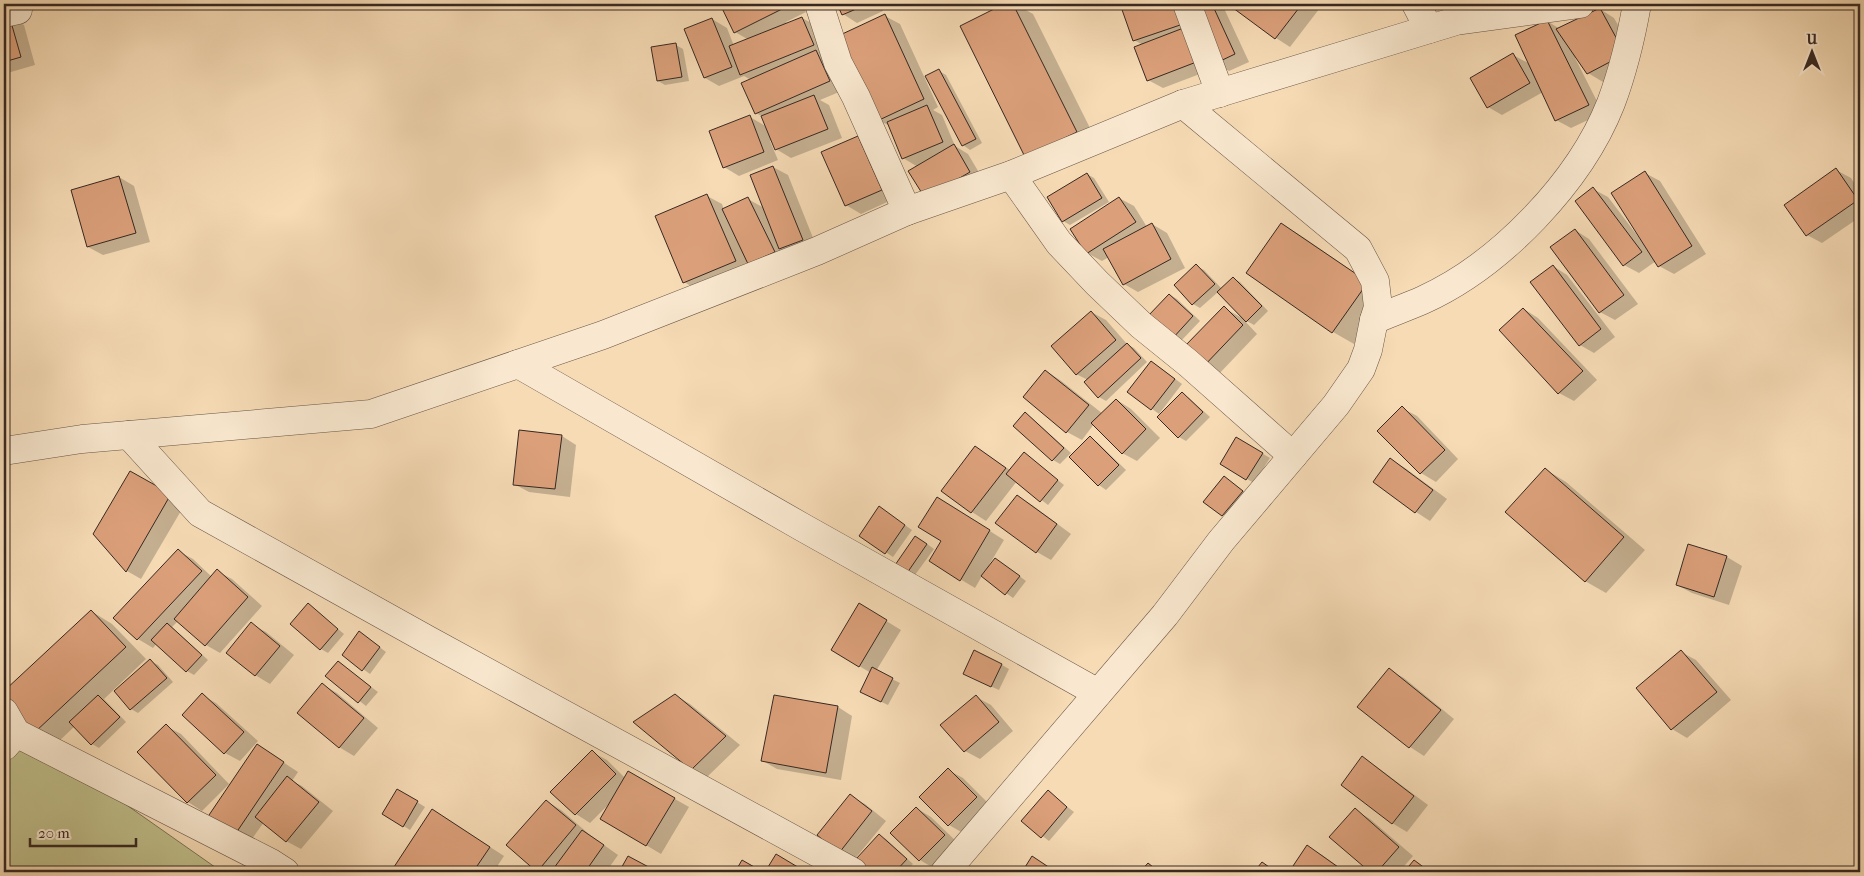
<svg xmlns="http://www.w3.org/2000/svg" width="1864" height="876" font-family="'IM FELL French Canon',serif">
  <rect width="100%" height="100%" fill="#f6dbb5"/>
  <filter id="stains"><feTurbulence type="fractalNoise" baseFrequency=".004" numOctaves="4"/><feColorMatrix values="0 0 0 0 .2 0 0 0 0 .09 0 0 0 0 .02 0 0 0 .5 -.17"/></filter>
  <radialGradient id="worn" r=".72"><stop offset=".6" stop-color="#630" stop-opacity="0"/><stop offset="1" stop-color="#630" stop-opacity=".3"/></radialGradient>
  <polygon fill="#c0bf8b" stroke="#7c7456" points="24,733 222,872 4,872 4,761"/>
  <g fill="#0003">
    <polygon points="4,4 16,20 24,25 35,65 4,74"/>
    <polygon points="721,4 802,4 806,12 786,22 787,24 802,18 817,26 844,90 820,100 829,105 842,138 791,158 776,149 772,140 770,141 778,160 739,176 724,167 750,117 767,127 763,117 756,113 751,80 744,76 719,86 705,78 712,19 727,28 734,46 749,40 735,32"/>
    <polygon points="838,4 880,4 883,11 857,23 843,14"/>
    <polygon points="1007,4 1015,4 1033,14 1098,144 1047,169 961,26"/>
    <polygon points="1121,4 1222,4 1249,62 1229,71 1215,63 1213,69 1163,88 1148,80 1143,45 1134,40"/>
    <polygon points="1231,4 1323,4 1290,47 1276,38"/>
    <polygon points="1600,9 1614,18 1639,62 1603,82 1588,73 1577,57 1575,58 1603,113 1571,128 1556,120 1543,92 1502,115 1488,107 1513,55 1530,64 1547,21 1560,29"/>
    <polygon points="885,16 900,24 938,107 933,110 942,115 955,146 968,154 984,181 940,206 918,167 903,158 890,126 878,120"/>
    <polygon points="676,45 683,49 689,81 665,85 658,81"/>
    <polygon points="939,71 946,75 982,143 970,150 963,145"/>
    <polygon points="858,137 873,146 896,198 861,214 846,205"/>
    <polygon points="773,167 788,175 817,248 764,272 746,262 750,269 699,291 684,282 707,196 722,204 724,210 748,199 764,208"/>
    <polygon points="1836,170 1851,178 1860,192 1860,217 1822,243 1807,235"/>
    <polygon points="1645,173 1660,181 1706,254 1674,274 1659,266 1656,261 1639,273 1624,265 1593,189 1608,197 1640,239 1641,238"/>
    <polygon points="1087,174 1094,178 1109,202 1070,225 1063,221"/>
    <polygon points="119,177 134,186 150,242 103,255 88,247"/>
    <polygon points="1119,198 1134,206 1147,227 1152,224 1167,233 1185,268 1138,292 1124,284 1109,257 1102,261 1087,253"/>
    <polygon points="1282,224 1303,237 1388,296 1354,344 1333,332"/>
    <polygon points="1575,230 1589,239 1638,304 1615,320 1600,312"/>
    <polygon points="1196,266 1204,270 1222,289 1233,278 1240,282 1268,311 1254,325 1243,319 1257,334 1217,376 1202,367 1224,308 1244,319 1218,292 1200,308 1193,304 1175,285"/>
    <polygon points="1553,266 1567,275 1615,337 1594,353 1580,345"/>
    <polygon points="1170,295 1177,299 1200,321 1180,342 1173,338"/>
    <polygon points="1524,309 1538,318 1597,380 1574,401 1559,393"/>
    <polygon points="1091,312 1106,320 1127,344 1134,348 1147,362 1106,401 1099,397 1088,380 1076,374"/>
    <polygon points="1152,362 1182,384 1159,414 1129,392"/>
    <polygon points="1046,371 1060,380 1103,414 1117,400 1131,409 1160,438 1137,461 1122,453 1094,424 1082,440 1067,432"/>
    <polygon points="1182,394 1189,398 1210,417 1186,441 1179,437"/>
    <polygon points="1402,408 1417,416 1458,459 1436,482 1421,473 1379,431"/>
    <polygon points="1025,414 1032,418 1071,453 1060,464 1053,460 1014,426"/>
    <polygon points="562,436 576,445 570,497 529,492 514,484"/>
    <polygon points="1090,438 1097,442 1126,470 1106,490 1099,485 1071,457"/>
    <polygon points="1236,438 1270,458 1254,483 1221,464"/>
    <polygon points="975,447 1010,470 1025,454 1064,485 1048,505 1017,481 986,521 972,512 943,490"/>
    <polygon points="1391,460 1405,468 1447,499 1430,521 1416,512 1375,482"/>
    <polygon points="1545,469 1566,482 1645,550 1606,593 1585,581"/>
    <polygon points="130,472 185,504 141,579 127,571"/>
    <polygon points="1225,478 1249,495 1230,519 1223,515"/>
    <polygon points="1017,496 1032,505 1071,534 1051,560 1037,552"/>
    <polygon points="952,507 1004,540 989,565 1002,563 1026,581 1013,598 982,576 975,588 960,579 943,541"/>
    <polygon points="886,512 912,530 893,557 860,535"/>
    <polygon points="923,541 934,549 912,579 905,575"/>
    <polygon points="1689,545 1727,557 1742,566 1729,605 1692,593 1677,585"/>
    <polygon points="178,551 193,559 212,577 217,571 232,579 262,606 220,653 206,645 178,621 172,627 208,660 194,675 187,671 157,643 153,648 138,639 115,618"/>
    <polygon points="309,605 344,634 328,653 321,649"/>
    <polygon points="860,605 901,630 876,671 900,683 888,705 869,696 871,673 832,650"/>
    <polygon points="91,611 112,624 146,659 104,699 126,722 99,748 92,744 75,726 57,743 36,731 4,697 4,693"/>
    <polygon points="251,624 266,632 294,655 270,684 255,675"/>
    <polygon points="366,637 386,652 370,674 343,655"/>
    <polygon points="1681,652 1696,660 1731,700 1687,738 1672,729 1638,688"/>
    <polygon points="150,661 158,665 173,682 138,713 131,709"/>
    <polygon points="338,662 378,692 366,706 327,676"/>
    <polygon points="1002,665 1009,669 999,690 972,678"/>
    <polygon points="1389,670 1404,678 1454,719 1424,756 1410,747 1359,707"/>
    <polygon points="323,685 337,693 378,728 354,756 339,747"/>
    <polygon points="202,695 216,703 258,741 240,761 225,753"/>
    <polygon points="675,695 690,704 740,745 706,778 691,769"/>
    <polygon points="775,696 838,707 852,716 841,780 777,769 763,761"/>
    <polygon points="976,697 991,705 1013,731 980,759 965,751"/>
    <polygon points="166,726 181,734 229,784 202,811 188,802"/>
    <polygon points="257,745 298,772 292,781 302,786 333,811 301,849 286,841 264,822 249,843 235,835"/>
    <polygon points="592,752 607,760 625,778 629,773 689,807 661,854 602,819 609,804 590,823 576,814"/>
    <polygon points="1363,758 1377,767 1428,805 1407,832 1392,823"/>
    <polygon points="948,770 963,778 991,806 963,833 949,825"/>
    <polygon points="398,790 425,807 410,830 383,813"/>
    <polygon points="1048,792 1074,812 1049,841 1023,821"/>
    <polygon points="850,796 865,804 886,821 854,860 840,852"/>
    <polygon points="546,801 561,810 590,835 618,855 606,872 540,872 538,871"/>
    <polygon points="916,808 931,817 959,844 935,869 920,860 891,833"/>
    <polygon points="1355,810 1370,819 1413,856 1399,872 1372,872 1331,837"/>
    <polygon points="447,819 504,856 496,868 504,872 398,872 393,870"/>
    <polygon points="879,835 886,839 913,864 905,872 873,872 858,859"/>
    <polygon points="1307,847 1322,855 1346,872 1291,872 1290,871"/>
    <polygon points="743,862 762,872 737,872"/>
    <polygon points="1149,864 1162,872 1142,872"/>
  </g>
  <g fill="#dba07a" stroke="#372822">
    <polygon points="720,4 792,4 734,33"/>
    <polygon points="837,4 868,4 842,15"/>
    <polygon points="1004,4 1013,4 1077,132 1025,157 960,26"/>
    <polygon points="1120,4 1182,4 1189,22 1133,41"/>
    <polygon points="1190,4 1212,4 1235,54 1214,64"/>
    <polygon points="1230,4 1302,4 1275,39 1229,5"/>
    <polygon points="1600,8 1625,54 1587,74 1556,29"/>
    <polygon points="885,14 924,99 877,121 838,36"/>
    <polygon points="9,15 21,57 4,62 4,16"/>
    <polygon points="802,17 814,45 740,75 729,46"/>
    <polygon points="712,18 732,67 704,78 684,29"/>
    <polygon points="1547,20 1589,105 1555,121 1515,35"/>
    <polygon points="1186,27 1199,61 1147,81 1134,47"/>
    <polygon points="676,43 682,77 657,81 651,47"/>
    <polygon points="816,50 830,81 755,114 741,83"/>
    <polygon points="1513,53 1530,83 1487,108 1470,78"/>
    <polygon points="939,69 976,139 962,146 925,76"/>
    <polygon points="814,95 828,129 775,150 761,116"/>
    <polygon points="927,105 943,142 902,159 887,122"/>
    <polygon points="750,115 764,152 723,168 709,131"/>
    <polygon points="858,136 882,190 845,206 821,152"/>
    <polygon points="954,144 970,172 925,198 908,171"/>
    <polygon points="773,166 803,240 779,249 750,175"/>
    <polygon points="1836,168 1858,200 1806,236 1784,205"/>
    <polygon points="1645,171 1692,246 1658,267 1611,193"/>
    <polygon points="1087,173 1102,198 1062,222 1047,197"/>
    <polygon points="119,176 136,233 87,247 71,190"/>
    <polygon points="1593,187 1642,252 1623,266 1575,201"/>
    <polygon points="707,194 736,261 683,283 655,216"/>
    <polygon points="748,197 775,252 748,264 722,209"/>
    <polygon points="1119,197 1136,222 1086,254 1070,229"/>
    <polygon points="1152,223 1171,259 1123,285 1103,249"/>
    <polygon points="1281,223 1368,282 1332,333 1246,273"/>
    <polygon points="1575,229 1624,295 1599,313 1550,247"/>
    <polygon points="1196,264 1215,284 1192,305 1174,285"/>
    <polygon points="1553,265 1601,329 1579,346 1530,282"/>
    <polygon points="1233,277 1262,306 1246,322 1217,292"/>
    <polygon points="1169,294 1193,316 1172,339 1148,316"/>
    <polygon points="1224,306 1243,325 1202,368 1182,349"/>
    <polygon points="1523,308 1583,371 1558,394 1499,330"/>
    <polygon points="1091,311 1116,340 1076,375 1051,346"/>
    <polygon points="1127,343 1141,358 1098,398 1084,382"/>
    <polygon points="1151,361 1175,379 1151,410 1127,392"/>
    <polygon points="1045,370 1089,405 1066,433 1023,397"/>
    <polygon points="1182,392 1203,412 1178,438 1157,417"/>
    <polygon points="1116,399 1146,429 1122,454 1091,423"/>
    <polygon points="1402,406 1445,450 1420,474 1377,431"/>
    <polygon points="1025,412 1064,448 1052,461 1013,426"/>
    <polygon points="519,430 562,435 555,489 513,485"/>
    <polygon points="1090,436 1119,465 1098,486 1069,457"/>
    <polygon points="1236,437 1263,453 1246,480 1220,464"/>
    <polygon points="975,446 1006,468 971,513 941,491"/>
    <polygon points="1024,452 1058,480 1040,502 1006,474"/>
    <polygon points="1390,458 1433,490 1415,513 1373,482"/>
    <polygon points="1545,468 1624,537 1585,582 1505,512"/>
    <polygon points="130,471 171,494 126,572 93,534"/>
    <polygon points="1224,476 1243,491 1222,516 1203,502"/>
    <polygon points="1017,495 1057,524 1036,553 995,523"/>
    <polygon points="937,497 990,530 960,581 929,561 941,541 918,527"/>
    <polygon points="879,506 905,525 885,554 859,536"/>
    <polygon points="915,536 927,544 905,576 893,568"/>
    <polygon points="1688,544 1727,556 1714,597 1676,585"/>
    <polygon points="178,549 202,571 137,640 113,618"/>
    <polygon points="995,558 1020,576 1005,595 981,576"/>
    <polygon points="217,569 248,597 205,646 174,619"/>
    <polygon points="308,603 338,629 320,650 290,624"/>
    <polygon points="859,603 887,620 859,667 831,650"/>
    <polygon points="91,610 126,647 35,732 4,699 4,691"/>
    <polygon points="251,622 280,646 255,676 226,653"/>
    <polygon points="167,623 202,655 186,672 151,640"/>
    <polygon points="359,631 380,647 362,671 342,655"/>
    <polygon points="974,650 1002,664 991,687 963,674"/>
    <polygon points="1681,650 1717,692 1671,730 1636,688"/>
    <polygon points="150,659 167,678 130,710 114,691"/>
    <polygon points="338,661 371,687 358,703 325,676"/>
    <polygon points="872,667 893,678 881,702 860,692"/>
    <polygon points="1389,668 1441,710 1409,748 1357,707"/>
    <polygon points="322,683 364,718 339,748 297,713"/>
    <polygon points="202,693 244,732 224,754 182,715"/>
    <polygon points="675,694 726,736 691,770 633,722"/>
    <polygon points="98,695 120,717 91,745 69,722"/>
    <polygon points="774,695 838,706 826,773 761,761"/>
    <polygon points="976,695 999,722 964,752 940,725"/>
    <polygon points="166,724 216,775 187,803 137,752"/>
    <polygon points="257,744 284,762 234,836 207,818"/>
    <polygon points="592,750 616,774 575,815 550,792"/>
    <polygon points="1362,756 1414,796 1392,824 1341,785"/>
    <polygon points="948,768 977,797 948,826 919,797"/>
    <polygon points="628,771 675,798 646,846 600,819"/>
    <polygon points="287,776 319,802 286,842 255,817"/>
    <polygon points="397,789 418,801 403,827 382,814"/>
    <polygon points="1048,790 1067,807 1041,838 1021,821"/>
    <polygon points="850,794 872,811 839,853 817,835"/>
    <polygon points="546,800 576,825 537,872 506,845"/>
    <polygon points="916,807 945,835 919,861 890,833"/>
    <polygon points="1355,808 1399,847 1377,872 1370,872 1329,837"/>
    <polygon points="432,809 490,847 473,872 395,872 392,870"/>
    <polygon points="582,830 604,845 585,872 551,872"/>
    <polygon points="879,834 907,859 895,872 871,872 856,859"/>
    <polygon points="1307,845 1345,872 1289,872"/>
    <polygon points="776,854 806,872 765,872"/>
    <polygon points="628,856 658,872 619,872"/>
    <polygon points="1032,856 1056,872 1022,872"/>
    <polygon points="742,860 756,868 753,872 735,872"/>
    <polygon points="1414,860 1430,872 1404,872"/>
    <polygon points="1262,862 1276,872 1254,872"/>
    <polygon points="1148,863 1159,872 1140,872"/>
    <polygon points="497,866 507,872 493,872"/>
  </g>
  <g fill="none" stroke-linecap="round" stroke-linejoin="round">
    <g stroke="#675547" stroke-width="29">
      <g id="minor">
        <polyline points="819,4 838,63 856,97 907,211"/>
        <polyline points="1187,4 1220,93"/>
        <polyline points="1416,4 1429,29"/>
        <polyline points="4,13 18,10 17,4"/>
        <polyline points="1011,175 1059,243 1097,283 1141,325 1188,363 1293,456"/>
        <path d="M1374 320C1390 313 1407 307 1423 300 1500 265 1580 182 1611 103 1623 71 1631 38 1637 4"/>
        <polyline points="518,364 802,527 1098,693"/>
        <polyline points="129,435 200,513 428,640 853,872"/>
        <polyline points="4,451 82,439 371,414 603,335 817,251 907,211 1011,175 1183,104 1456,21 1580,4"/>
        <polyline points="4,712 16,733 5,746"/>
        <polyline points="16,733 271,863 285,872"/>
        <polyline points="945,872 1165,615 1221,541 1336,405 1361,369 1368,350 1374,320 1378,307 1375,281 1358,249 1183,104"/>
      </g>
    </g>
    <use href="#minor" stroke="#f9e8cf" stroke-width="28"/>
  </g>
  <rect width="1864" height="876" fill="none" stroke="#f6dbb5" stroke-width="20"/>
  <rect x="5" y="5" width="1854" height="866" fill="none" stroke="#372822" stroke-width="2.5"/>
  <rect x="10" y="10" width="1844" height="856" fill="none" stroke="#372822"/>
  <g transform="translate(1812 52)" stroke="#f9e8cf" stroke-width="4" paint-order="stroke">
  <path d="M0-4L9 19L0 12L-9 19Z" fill="#372822"/>
  <text y="-8" font-size="14" font-weight="bold" text-anchor="middle" fill="#372822">U</text>
  </g>
  <path d="M30 838v8h106v-8" fill="none" stroke="#372822" stroke-width="2.5"/>
  <text x="38" y="838" font-size="15" fill="#372822" stroke="#f9e8cf" stroke-width="4" paint-order="stroke">20 m</text>
  <rect width="100%" height="100%" filter="url(#stains)"/>
  <rect width="100%" height="100%" fill="url(#worn)"/>
</svg>
